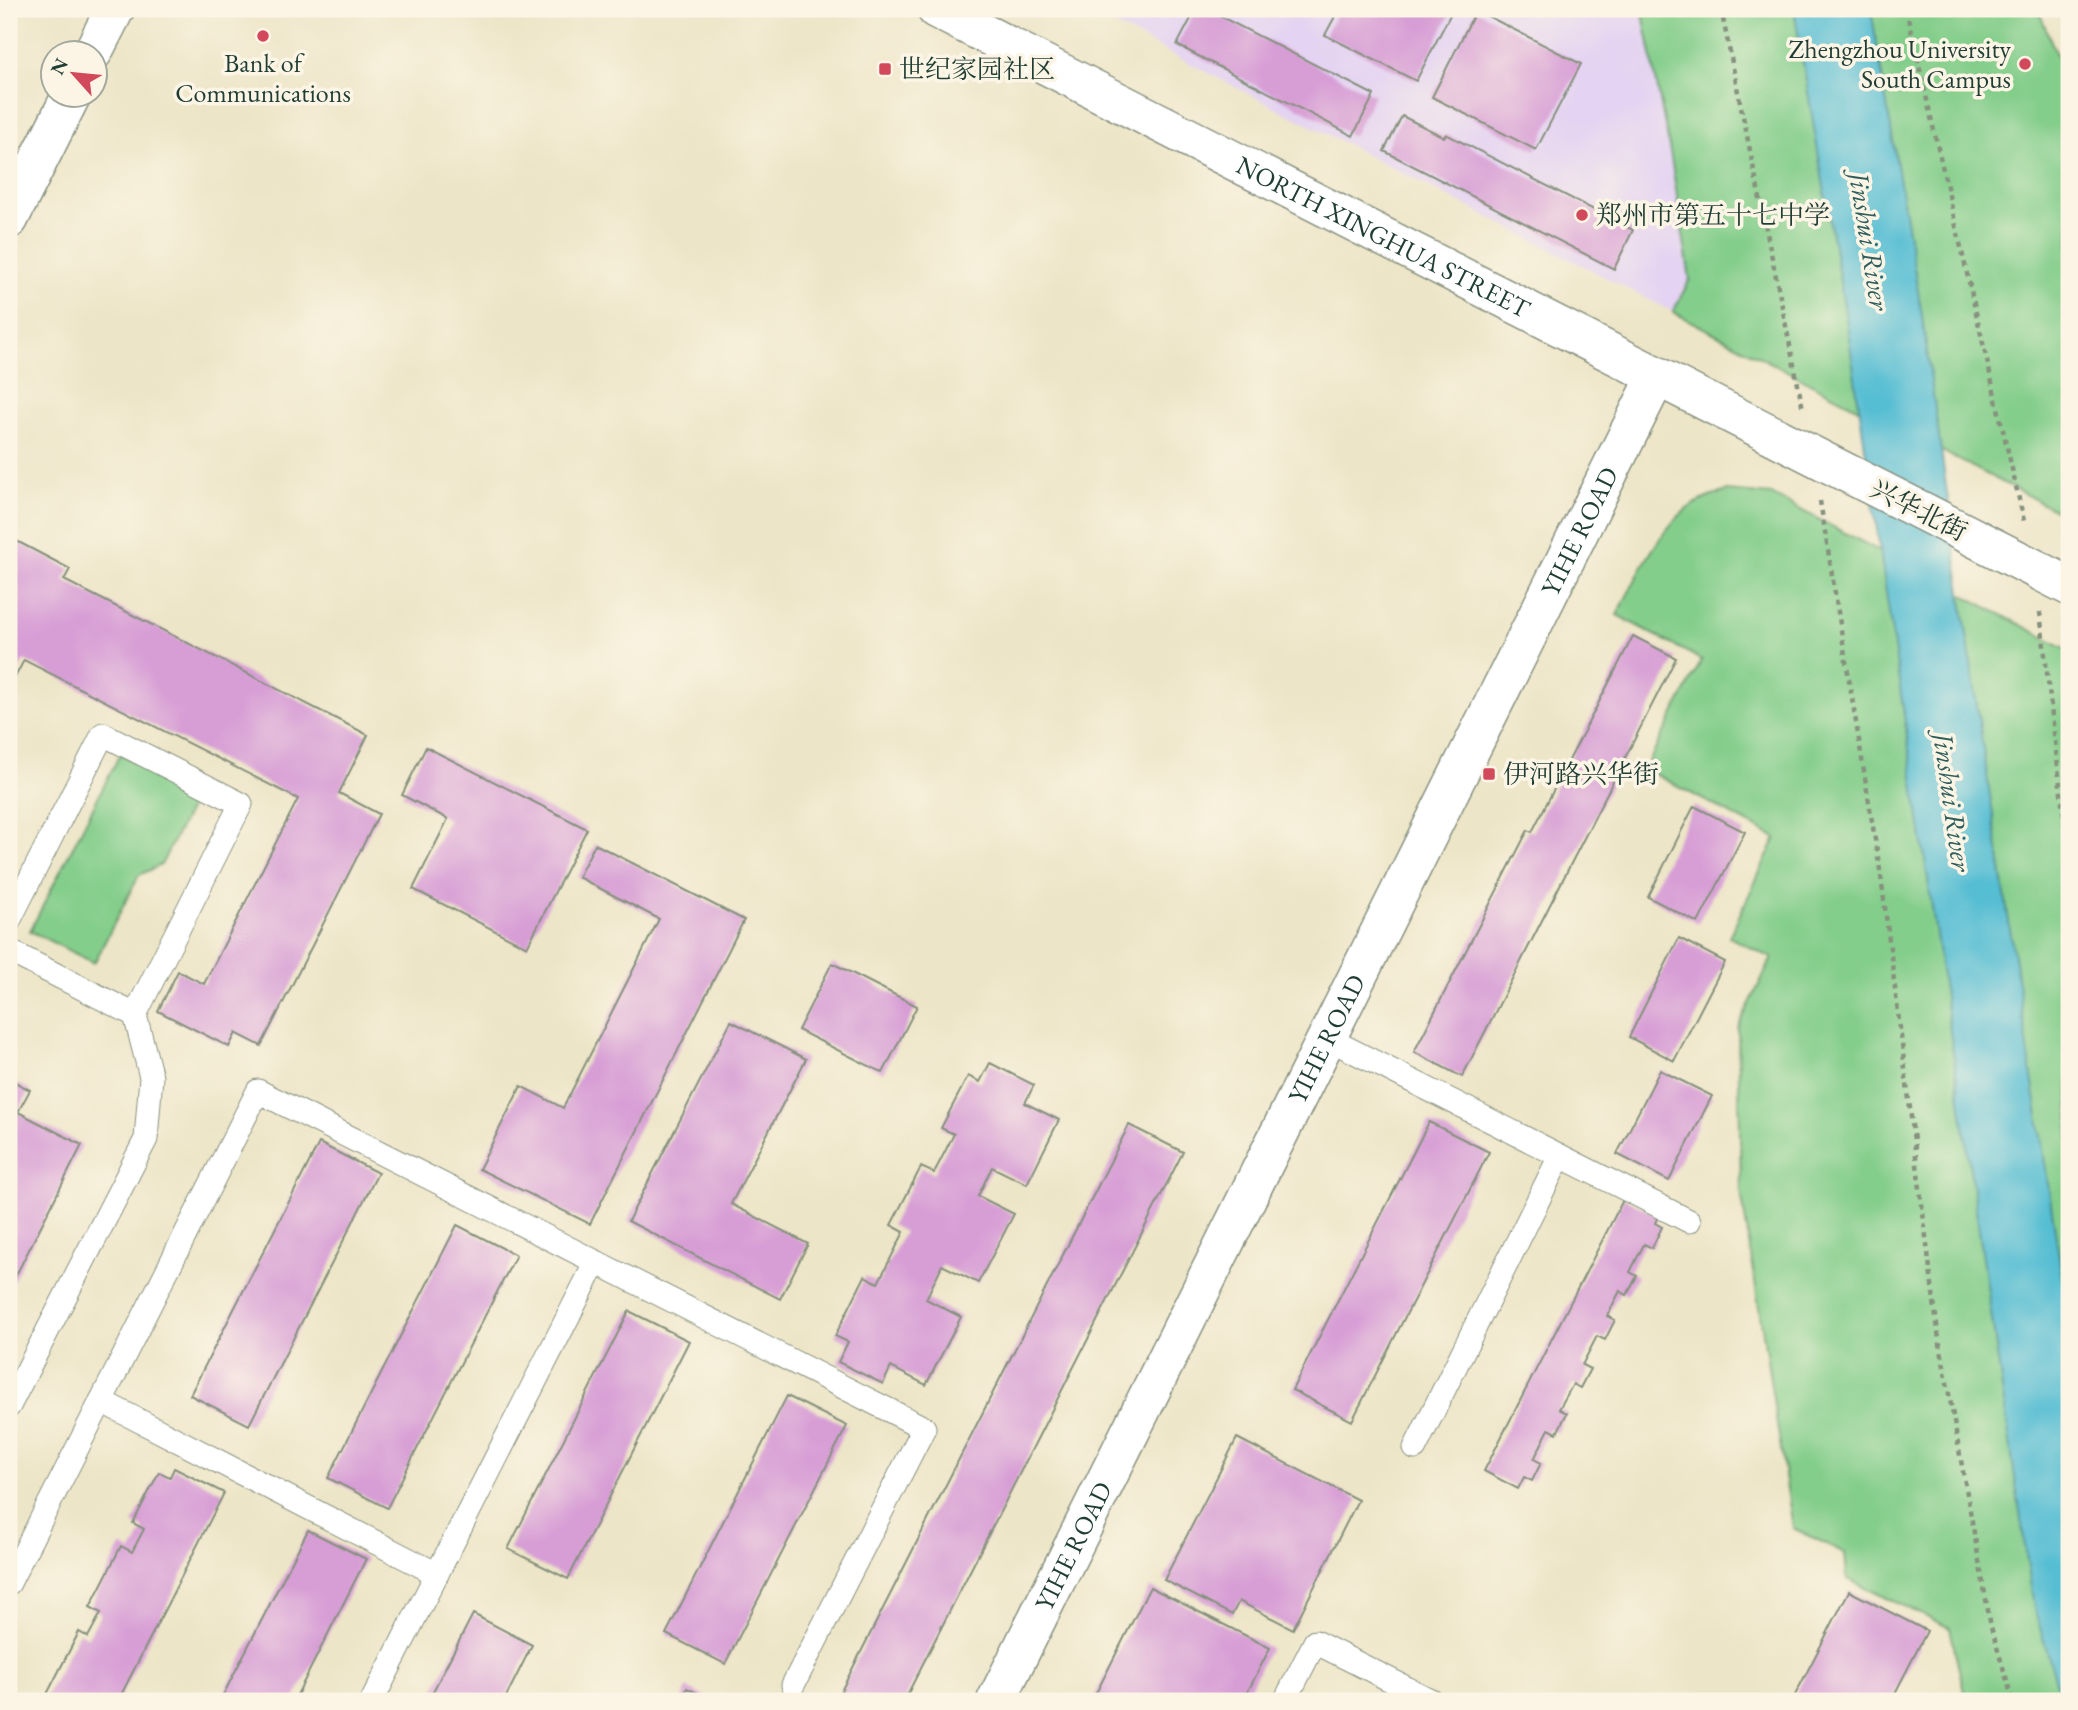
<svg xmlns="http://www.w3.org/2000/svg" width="2078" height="1710" font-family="'EB Garamond','Noto Serif SC',serif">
  <rect width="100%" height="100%" fill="#fcf5e5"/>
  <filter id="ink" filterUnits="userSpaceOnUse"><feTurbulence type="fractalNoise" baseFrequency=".0143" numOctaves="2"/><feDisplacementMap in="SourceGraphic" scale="14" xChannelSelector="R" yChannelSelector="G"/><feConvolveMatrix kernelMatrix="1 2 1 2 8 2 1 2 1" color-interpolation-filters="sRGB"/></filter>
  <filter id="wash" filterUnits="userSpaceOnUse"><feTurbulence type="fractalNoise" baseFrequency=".00686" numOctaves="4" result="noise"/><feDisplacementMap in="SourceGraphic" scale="28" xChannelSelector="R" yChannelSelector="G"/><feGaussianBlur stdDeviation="1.57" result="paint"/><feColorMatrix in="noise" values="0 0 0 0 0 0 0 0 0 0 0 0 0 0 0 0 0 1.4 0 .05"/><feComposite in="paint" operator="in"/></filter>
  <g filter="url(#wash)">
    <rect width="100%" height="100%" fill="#ede5c7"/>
    <polygon fill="#e4d3f2" points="1084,9 1642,9 1670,151 1690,279 1673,312"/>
    <g fill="#84ce8b" stroke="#528660" stroke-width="2">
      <polygon points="1642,9 2038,9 2069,85 2069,517 1673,312 1690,279 1670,151"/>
      <path d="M1727 491 1772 495 2069 650V1701H1966L1950 1628 1847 1579 1845 1553 1793 1528 1741 1191 1738 1028 1772 958 1729 937 1776 838 1645 769 1702 660 1617 615C1636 580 1655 535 1687 509 1698 500 1713 496 1727 491Z"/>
      <polygon points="120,754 197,794 161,865 139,875 94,963 30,931"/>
    </g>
    <polygon fill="#56bed3" stroke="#3a7e84" stroke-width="2" points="1794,9 1871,9 1921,309 1983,748 2069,1324 2069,1701 2062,1701 2034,1608 1847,324"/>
    <g id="blocks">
      <g fill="#d79ed5">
        <polygon points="1196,9 1206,9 1374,95 1353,136 1177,45"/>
        <polygon points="1339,9 1453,9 1416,81 1325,35"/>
        <polygon points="1476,10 1581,64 1536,150 1432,97"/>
        <polygon points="1402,116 1444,137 1446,134 1633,230 1614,269 1384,151"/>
        <polygon points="9,537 70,569 64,580 368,735 339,793 379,814 261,1046 236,1033 229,1047 158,1011 178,971 204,984 298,799 24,660 9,689"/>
        <polygon points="1633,636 1676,658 1462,1077 1414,1052 1528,830 1532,832"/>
        <polygon points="426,747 587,829 527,947 413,889 448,819 402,795"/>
        <polygon points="1694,806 1745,832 1698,923 1648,897"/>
        <polygon points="595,844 744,920 590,1224 479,1169 521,1086 563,1108 659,919 578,877"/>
        <polygon points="1679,938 1725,962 1674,1061 1629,1037"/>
        <polygon points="832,963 917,1006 883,1073 798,1030"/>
        <polygon points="731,1021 806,1059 731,1204 808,1244 780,1299 628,1221"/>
        <polygon points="990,1063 1034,1085 1025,1103 1059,1120 1027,1184 992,1167 978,1196 1014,1214 978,1283 942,1265 926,1299 961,1317 926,1385 891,1367 883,1384 838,1362 848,1342 835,1336 865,1276 878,1283 904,1232 891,1225 921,1167 934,1173 954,1134 941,1128 968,1076 980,1082"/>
        <polygon points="1660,1070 1712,1096 1669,1181 1617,1154"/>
        <polygon points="9,1079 30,1090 18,1112 82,1145 9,1289"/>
        <polygon points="1429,1122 1489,1152 1352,1421 1292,1390"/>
        <polygon points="1129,1125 1183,1152 937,1636 904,1701 836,1701"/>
        <polygon points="319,1143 378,1173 249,1425 190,1395"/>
        <polygon points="1624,1198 1658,1216 1655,1223 1662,1227 1652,1248 1644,1244 1630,1272 1637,1276 1627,1295 1620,1291 1607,1316 1615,1320 1605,1340 1597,1336 1582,1365 1590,1369 1580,1388 1573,1384 1559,1409 1567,1413 1557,1433 1549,1429 1534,1459 1541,1463 1532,1481 1524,1477 1518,1489 1484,1471"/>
        <polygon points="457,1225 516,1255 387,1508 328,1478"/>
        <polygon points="629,1311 689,1341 568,1579 508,1549"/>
        <polygon points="787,1396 847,1426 725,1664 666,1634"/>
        <polygon points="1237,1438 1358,1500 1293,1629 1239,1601 1232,1615 1164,1580"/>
        <polygon points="174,1468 224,1493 118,1701 51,1701 45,1698 79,1632 88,1637 101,1613 90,1607 121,1546 132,1552 144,1529 133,1523 159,1472 170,1477"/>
        <polygon points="308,1530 366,1559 294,1701 220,1701"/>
        <polygon points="1150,1587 1270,1648 1243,1701 1092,1701"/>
        <polygon points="1849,1591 1927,1631 1891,1701 1792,1701"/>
        <polygon points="473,1614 532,1645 504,1701 428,1701"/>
        <polygon points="687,1688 714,1701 681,1701"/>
      </g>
    </g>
  </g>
  <g filter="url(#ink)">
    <use href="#blocks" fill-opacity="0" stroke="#86917e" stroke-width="2"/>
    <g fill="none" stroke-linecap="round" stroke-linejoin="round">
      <g stroke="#86917e" stroke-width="25">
        <g id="service">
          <polyline points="9,921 103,734 241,804 135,1015"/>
          <polyline points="9,951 135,1015 151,1077 146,1139 9,1406"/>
          <polyline points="1327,1038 1689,1221"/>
          <polyline points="101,1401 437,1574"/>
          <polyline points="1415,1448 1560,1156"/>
          <polyline points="9,1583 258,1091 924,1428 793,1685"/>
          <polyline points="372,1701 596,1262"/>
          <polyline points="1285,1701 1315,1642 1432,1701"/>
        </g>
      </g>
      <g stroke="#86917e" stroke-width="41">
        <g id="minor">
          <polyline points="93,52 115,9"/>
          <polyline points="9,219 72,94"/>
        </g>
      </g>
      <g stroke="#86917e" stroke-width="41">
        <g id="tertiary">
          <path id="s1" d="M936 9 2069 586"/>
          <path id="s2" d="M996 1701 1657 376"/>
        </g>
      </g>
      <g stroke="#86917e" stroke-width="4.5" stroke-dasharray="5 5" stroke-linecap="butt">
        <polyline points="1721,9 1803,409"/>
        <polyline points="1906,9 2024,521"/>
        <polyline points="1820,501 1881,876 1938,1333 1991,1627 2013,1701"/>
        <polyline points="2040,612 2069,862"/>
      </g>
      <use href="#service" stroke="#fff" stroke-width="23"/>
      <use href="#minor" stroke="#fff" stroke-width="38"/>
      <use href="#tertiary" stroke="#fff" stroke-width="38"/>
    </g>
  </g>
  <g fill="#d1495b" stroke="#fcf5e5" stroke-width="2.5">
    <circle cx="263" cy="36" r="7"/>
    <circle cx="2025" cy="64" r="7"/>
    <rect x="878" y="62" width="14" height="14" rx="3.5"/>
    <circle cx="1582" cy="215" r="7"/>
    <rect x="1482" y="767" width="14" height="14" rx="3.5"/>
  </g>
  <g text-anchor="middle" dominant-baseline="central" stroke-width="7" stroke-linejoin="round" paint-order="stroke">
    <g font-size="26" fill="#1f3d34" stroke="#fcf5e5" text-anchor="start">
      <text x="2011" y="49" text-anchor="end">Zhengzhou University<tspan x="2011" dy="30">South Campus</tspan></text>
      <text x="263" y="63" text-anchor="middle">Bank of<tspan x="263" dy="30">Communications</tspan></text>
      <text x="899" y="69">世纪家园社区</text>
      <text x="1596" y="215">郑州市第五十七中学</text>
      <text x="1503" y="774">伊河路兴华街</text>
    </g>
    <g font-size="26" fill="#1f3d34" stroke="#fcf5e5">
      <text stroke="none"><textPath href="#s1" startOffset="502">NORTH XINGHUA STREET</textPath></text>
      <text transform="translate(1919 510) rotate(27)">兴华北街</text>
      <text stroke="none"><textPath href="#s2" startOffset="1307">YIHE ROAD</textPath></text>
      <text stroke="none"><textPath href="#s2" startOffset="740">YIHE ROAD</textPath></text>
      <text stroke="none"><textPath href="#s2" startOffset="173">YIHE ROAD</textPath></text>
    </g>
    <g font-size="28" font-style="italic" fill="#2d5d5c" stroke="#fcf5e5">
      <text transform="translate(1870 241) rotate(81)">Jinshui River</text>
      <text transform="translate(1953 802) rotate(82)">Jinshui River</text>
    </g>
  </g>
  <rect width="2078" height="1710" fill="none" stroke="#fcf5e5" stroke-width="35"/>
  <g transform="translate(74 74) rotate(297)"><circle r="33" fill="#fcf5e5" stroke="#a4ab9e" stroke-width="2"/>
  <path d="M0-5L12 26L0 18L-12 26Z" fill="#d1495b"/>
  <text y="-10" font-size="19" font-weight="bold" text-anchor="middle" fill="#1f3d34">N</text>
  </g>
</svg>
